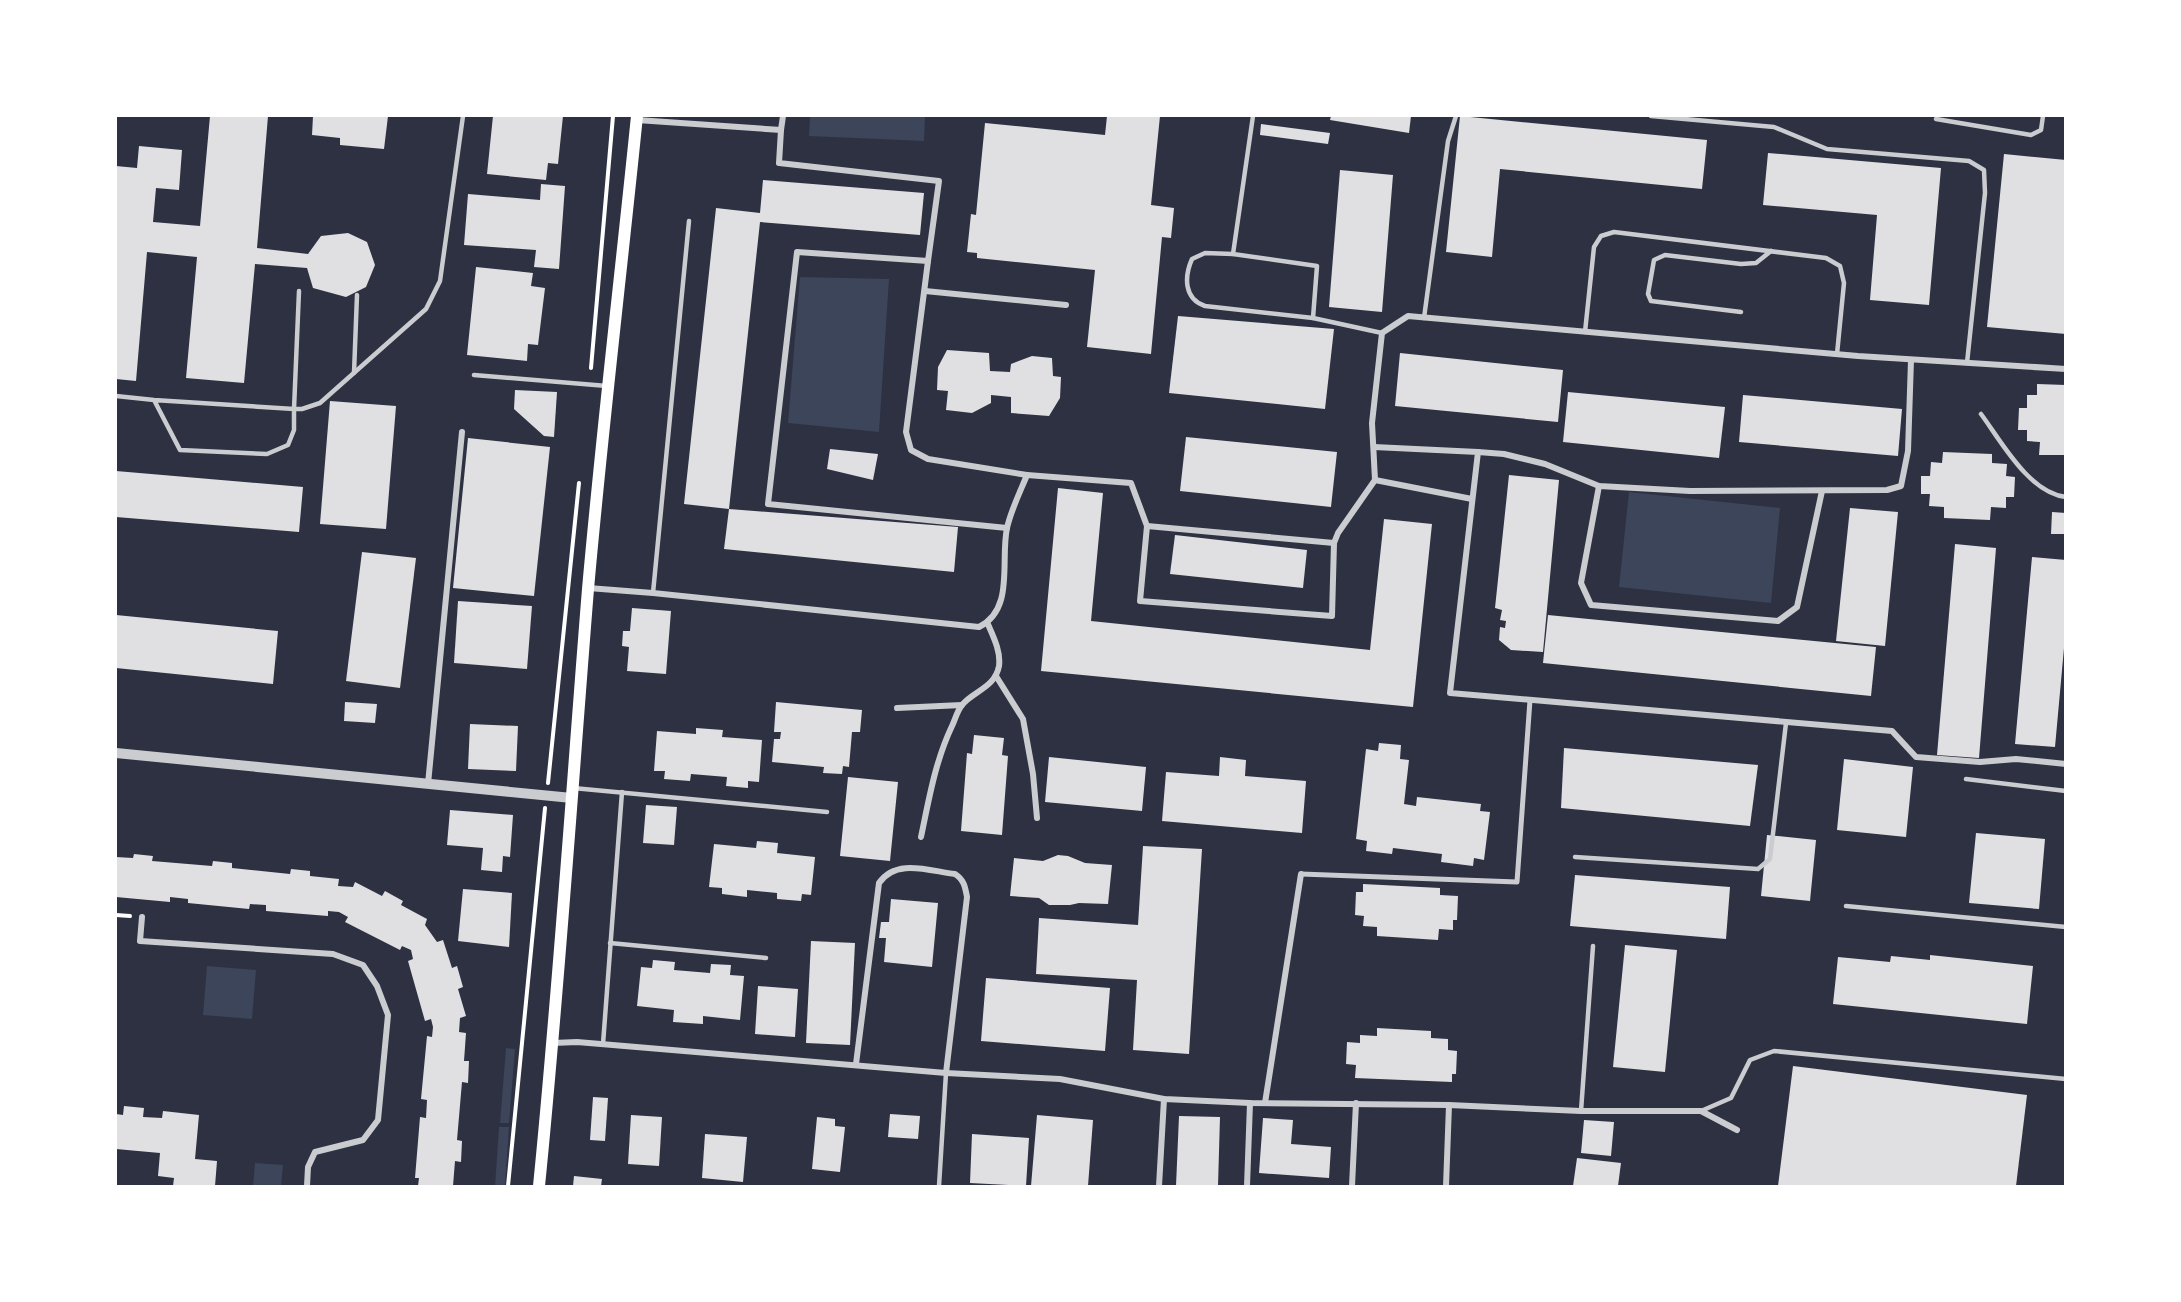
<svg xmlns="http://www.w3.org/2000/svg" width="2181" height="1302" font-family="'IBM Plex Sans',sans-serif">
  <rect width="100%" height="100%" fill="#2d3142"/>
  <g fill="#3c4559">
    <polygon points="810,116 925,116 924,141 809,136"/>
    <polygon points="800,277 889,279 879,432 788,423"/>
    <polygon points="1629,492 1780,508 1771,603 1619,587"/>
    <polygon points="207,966 256,970 252,1019 203,1015"/>
    <polygon points="506,1048 515,1049 509,1123 500,1123"/>
    <polygon points="499,1127 509,1127 505,1186 495,1186"/>
    <polygon points="255,1163 283,1165 281,1186 253,1186"/>
  </g>
  <g fill="#e0e0e3">
    <polygon points="210,116 268,116 257,248 308,254 321,236 348,233 367,242 375,265 366,287 346,297 313,288 307,268 255,264 244,383 186,378 197,257 147,252 136,381 116,379 116,166 137,168 139,146 182,150 179,190 156,188 153,222 200,226"/>
    <polygon points="313,116 388,116 384,149 340,145 340,138 312,135"/>
    <polygon points="493,116 563,116 558,164 548,163 546,180 487,174"/>
    <polygon points="1107,116 1160,116 1151,205 1174,208 1171,238 1162,237 1151,354 1087,347 1095,270 977,258 977,253 967,252 971,214 976,215 985,123 1105,135"/>
    <polygon points="1331,116 1411,116 1409,133 1330,120"/>
    <polygon points="1460,116 1707,140 1702,189 1500,169 1492,257 1446,252"/>
    <polygon points="1261,124 1330,133 1328,144 1260,135"/>
    <polygon points="1768,153 1941,168 1929,305 1870,300 1877,215 1763,205"/>
    <polygon points="2004,154 2066,160 2066,334 1987,327"/>
    <polygon points="1340,170 1393,175 1382,312 1329,307"/>
    <polygon points="763,180 924,193 920,235 760,222 729,509 684,504 716,208 760,213"/>
    <polygon points="541,184 565,186 559,269 534,267 536,250 464,245 468,194 540,200"/>
    <polygon points="476,267 533,273 531,286 545,288 538,345 528,344 527,361 467,355"/>
    <polygon points="1178,316 1334,329 1325,409 1169,393"/>
    <polygon points="947,350 989,353 990,371 1010,372 1011,364 1032,356 1052,358 1053,376 1061,377 1060,398 1049,416 1011,413 1011,397 991,395 991,403 972,413 946,410 948,391 937,390 938,367"/>
    <polygon points="1400,353 1563,370 1558,422 1395,406"/>
    <polygon points="2037,384 2066,385 2066,455 2039,455 2040,442 2027,441 2027,430 2018,430 2019,408 2027,408 2027,395 2037,395"/>
    <polygon points="515,390 557,392 554,437 544,436 514,409"/>
    <polygon points="1568,392 1725,407 1719,458 1563,442"/>
    <polygon points="1743,395 1902,409 1898,456 1739,442"/>
    <polygon points="330,401 396,406 386,529 320,524"/>
    <polygon points="1186,437 1337,452 1331,507 1180,491"/>
    <polygon points="468,438 550,447 534,596 453,588"/>
    <polygon points="830,449 878,454 873,480 827,469"/>
    <polygon points="1943,452 1992,454 1992,463 2007,464 2006,476 2015,477 2014,497 2006,497 2006,508 1991,507 1990,520 1944,518 1944,507 1929,506 1930,494 1921,494 1921,476 1930,476 1931,462 1942,463"/>
    <polygon points="116,471 303,487 299,532 116,517"/>
    <polygon points="1509,475 1559,480 1543,652 1511,650 1499,640 1500,627 1505,628 1506,621 1500,620 1502,610 1495,608"/>
    <polygon points="1058,488 1103,493 1091,621 1370,650 1384,519 1432,524 1413,707 1041,671"/>
    <polygon points="1850,508 1898,512 1885,646 1836,641"/>
    <polygon points="729,509 958,527 954,572 724,549"/>
    <polygon points="2052,512 2066,513 2066,534 2051,534"/>
    <polygon points="1175,535 1307,550 1303,588 1170,574"/>
    <polygon points="1955,544 1996,548 1979,758 1937,755"/>
    <polygon points="362,552 416,558 400,688 346,681"/>
    <polygon points="2032,557 2066,560 2066,626 2055,747 2015,744"/>
    <polygon points="458,601 532,606 527,669 454,663"/>
    <polygon points="632,608 671,611 666,674 627,671 629,647 622,646 623,631 630,631"/>
    <polygon points="116,615 278,631 273,684 116,668"/>
    <polygon points="1548,615 1876,647 1871,696 1543,663"/>
    <polygon points="345,702 377,704 375,723 344,721"/>
    <polygon points="776,702 862,710 860,732 852,732 849,767 843,766 842,774 823,773 824,767 772,762 774,739 780,739 781,732 774,732"/>
    <polygon points="470,724 518,726 516,771 468,769"/>
    <polygon points="696,728 723,730 722,737 762,740 759,782 748,781 748,788 726,786 727,777 691,774 690,781 664,779 665,771 654,771 657,731 696,734"/>
    <polygon points="974,735 1004,738 1002,755 1008,756 1002,835 961,831 967,753 972,754"/>
    <polygon points="1379,743 1401,745 1400,759 1409,760 1404,804 1416,806 1417,797 1481,804 1480,811 1490,812 1484,860 1474,858 1473,866 1441,862 1442,854 1393,848 1392,854 1366,851 1367,841 1356,839 1366,749 1378,751"/>
    <polygon points="1564,748 1758,765 1750,826 1561,808"/>
    <polygon points="1049,757 1146,767 1142,811 1045,802"/>
    <polygon points="1220,757 1246,760 1245,776 1306,781 1302,833 1162,821 1166,772 1219,776"/>
    <polygon points="1844,759 1913,767 1906,837 1837,830"/>
    <polygon points="848,777 898,782 890,861 840,856"/>
    <polygon points="646,805 677,807 674,845 643,843"/>
    <polygon points="450,810 513,815 510,857 503,856 502,872 481,870 483,848 447,845"/>
    <polygon points="1976,833 2045,839 2039,909 1969,903"/>
    <polygon points="1767,835 1816,840 1810,901 1761,896"/>
    <polygon points="757,841 778,843 777,853 815,857 811,895 802,894 801,901 777,899 777,893 747,890 747,897 722,894 722,888 709,887 714,844 756,848"/>
    <polygon points="1143,846 1202,849 1189,1054 1133,1050 1137,980 1036,974 1039,918 1138,925"/>
    <polygon points="134,854 153,856 152,861 212,866 213,861 232,863 232,868 290,874 291,869 310,871 310,876 339,879 338,886 353,887 355,882 382,896 385,891 403,901 401,905 427,919 425,925 437,942 443,940 452,968 457,966 463,987 458,989 466,1016 460,1018 459,1032 466,1033 464,1061 469,1061 468,1083 462,1082 457,1140 462,1141 461,1162 455,1161 453,1186 418,1186 419,1178 415,1178 420,1117 426,1118 427,1100 421,1099 427,1036 432,1037 433,1027 431,1019 425,1021 408,961 413,959 411,950 402,946 400,950 345,922 348,917 339,912 328,911 328,916 266,911 266,905 250,904 249,909 188,903 188,899 170,897 170,902 116,897 116,857 133,858"/>
    <polygon points="1058,855 1068,856 1085,863 1112,865 1108,904 1079,903 1070,905 1049,905 1039,898 1010,896 1014,858 1043,861"/>
    <polygon points="1575,875 1730,887 1726,939 1570,926"/>
    <polygon points="1363,884 1440,888 1440,895 1458,896 1457,920 1453,920 1453,930 1439,929 1438,940 1377,936 1377,927 1363,926 1364,916 1355,915 1356,892 1363,892"/>
    <polygon points="463,889 512,893 509,947 458,941"/>
    <polygon points="891,899 938,903 932,967 884,962 886,938 879,938 881,922 889,922"/>
    <polygon points="811,941 855,943 850,1045 806,1043"/>
    <polygon points="1625,945 1677,950 1665,1072 1613,1067"/>
    <polygon points="1930,955 2033,966 2027,1024 1833,1004 1838,957 1890,962 1891,956 1930,960"/>
    <polygon points="653,960 675,962 674,970 710,973 711,964 731,965 730,975 744,976 740,1020 703,1016 703,1024 673,1022 674,1010 637,1006 641,967 652,968"/>
    <polygon points="986,978 1110,988 1105,1051 981,1041"/>
    <polygon points="758,986 798,989 795,1037 755,1034"/>
    <polygon points="1377,1028 1431,1031 1431,1038 1448,1039 1448,1050 1457,1051 1456,1074 1452,1074 1452,1082 1355,1078 1356,1065 1346,1064 1347,1042 1360,1043 1360,1035 1377,1036"/>
    <polygon points="1793,1066 2027,1095 2016,1186 1778,1186"/>
    <polygon points="593,1097 608,1098 605,1141 590,1140"/>
    <polygon points="124,1106 144,1108 143,1117 162,1118 163,1111 199,1115 195,1159 217,1161 215,1186 173,1186 174,1178 158,1176 160,1153 116,1149 116,1114 123,1115"/>
    <polygon points="890,1114 920,1116 918,1139 888,1137"/>
    <polygon points="631,1115 662,1117 659,1166 628,1164"/>
    <polygon points="1037,1115 1093,1120 1088,1186 1031,1186"/>
    <polygon points="1179,1116 1220,1117 1218,1186 1176,1186"/>
    <polygon points="817,1117 835,1119 835,1126 845,1127 840,1172 812,1169"/>
    <polygon points="1263,1118 1293,1120 1291,1144 1331,1147 1329,1178 1259,1173"/>
    <polygon points="1584,1120 1614,1122 1611,1156 1581,1153"/>
    <polygon points="705,1134 747,1137 743,1182 702,1178"/>
    <polygon points="972,1134 1029,1138 1026,1186 970,1183"/>
    <polygon points="1577,1158 1621,1163 1618,1186 1573,1186"/>
    <polygon points="574,1176 602,1179 601,1186 573,1186"/>
  </g>
  <g fill="none" stroke-linecap="round" stroke-linejoin="round">
    <g stroke="#fff" stroke-width="4">
      <polyline points="591,368 613,116"/>
      <polyline points="548,783 579,483"/>
      <polyline points="116,915 130,916"/>
      <polyline points="508,1186 545,808"/>
    </g>
    <g stroke="#caccd0" stroke-width="4.5">
      <polyline points="1253,116 1233,254 1317,266 1313,318 1382,333"/>
      <polyline points="1651,116 1774,127 1827,149 1969,161 1984,170 1985,193 1967,363"/>
      <polyline points="1936,119 2031,135 2041,130 2043,116"/>
      <path d="M1233 254 1205 253 1192 259C1184 277 1184 299 1205 306L1313 318"/>
      <polyline points="299,291 294,409 302,409 320,403 426,309 440,281 463,116"/>
      <polyline points="1741,312 1651,301 1648,294 1654,260 1665,255 1741,264 1756,263 1771,251"/>
      <polyline points="1424,318 1448,141 1456,116"/>
      <polyline points="1585,332 1594,247 1601,236 1614,232 1826,258 1840,266 1844,283 1837,354"/>
      <polyline points="354,373 357,295"/>
      <polyline points="474,375 607,386"/>
      <polyline points="116,396 154,400 294,409 294,430 288,445 267,454 180,450 154,400"/>
      <path d="M1981 414C2001 441 2029 493 2066 497"/>
      <polyline points="653,593 689,221"/>
      <polyline points="1966,779 2066,791"/>
      <polyline points="573,788 827,812"/>
      <polyline points="1575,857 1758,869 1770,859 1786,723"/>
      <polyline points="1846,906 2066,927"/>
      <polyline points="610,943 766,958"/>
      <polyline points="603,1044 622,792"/>
      <polyline points="1581,1111 1593,946"/>
      <polyline points="1701,1111 1731,1098 1750,1060 1774,1051 2066,1079"/>
      <polyline points="939,1186 946,1073"/>
    </g>
    <polyline stroke="#caccd0" stroke-width="5" points="1301,874 1517,882 1530,700"/>
    <g stroke="#caccd0" stroke-width="6">
      <polyline points="637,120 781,130 783,116"/>
      <polyline points="781,130 779,163 939,181 928,261 797,252 768,504 1007,528"/>
      <polyline points="928,261 906,432 911,450 928,459 1027,475"/>
      <polyline points="925,291 1066,305"/>
      <polyline points="1374,447 1478,452 1450,693 1892,731 1916,757 1980,762 2016,759 2066,764"/>
      <polyline points="1478,452 1504,454 1545,464 1599,486 1690,491 1887,490 1901,486 1908,451 1911,360"/>
      <polyline points="1375,480 1472,499"/>
      <polyline points="1599,486 1581,583 1591,605 1778,621 1797,607 1822,491"/>
      <polyline points="1147,526 1334,543"/>
      <path d="M588 588 653 593 979 627C1015 609 1000 561 1007 528 1011 510 1020 492 1027 475L1131 483 1147 526 1140 601 1332 616 1334 543 1338 533 1375 480 1372 423 1382 333 1408 316 1858 356 2066 369"/>
      <polyline points="996,676 1023,719 1033,774 1037,818"/>
      <polyline points="897,708 962,705"/>
      <polyline points="428,784 462,432"/>
      <path d="M921 837C929 799 935 762 952 726 955 720 957 711 962 705 973 691 995 688 999 666 1001 651 993 636 987 622"/>
      <polyline points="142,917 140,941 333,954 363,965 377,986 388,1015 378,1120 363,1140 315,1152 308,1167 307,1186"/>
      <polyline points="553,1043 577,1042 946,1073 1060,1079 1164,1099 1250,1103 1449,1105 1581,1111 1701,1111 1737,1130"/>
      <path d="M856 1064 879 883C896 858 929 871 955 874 964 880 965 886 967 897L946 1073"/>
      <polyline points="1265,1103 1301,874"/>
      <polyline points="1159,1186 1164,1099"/>
      <polyline points="1247,1186 1250,1103"/>
      <polyline points="1352,1186 1356,1103"/>
      <polyline points="1446,1186 1449,1105"/>
    </g>
    <polyline stroke="#caccd0" stroke-width="10" points="116,753 572,798"/>
    <path stroke="#fff" stroke-width="12" d="M539 1186C559 987 572 788 588 589 602 431 621 273 637 116"/>
  </g>
  <rect width="2181" height="1302" fill="none" stroke="#ffffff" stroke-width="234"/>
</svg>
